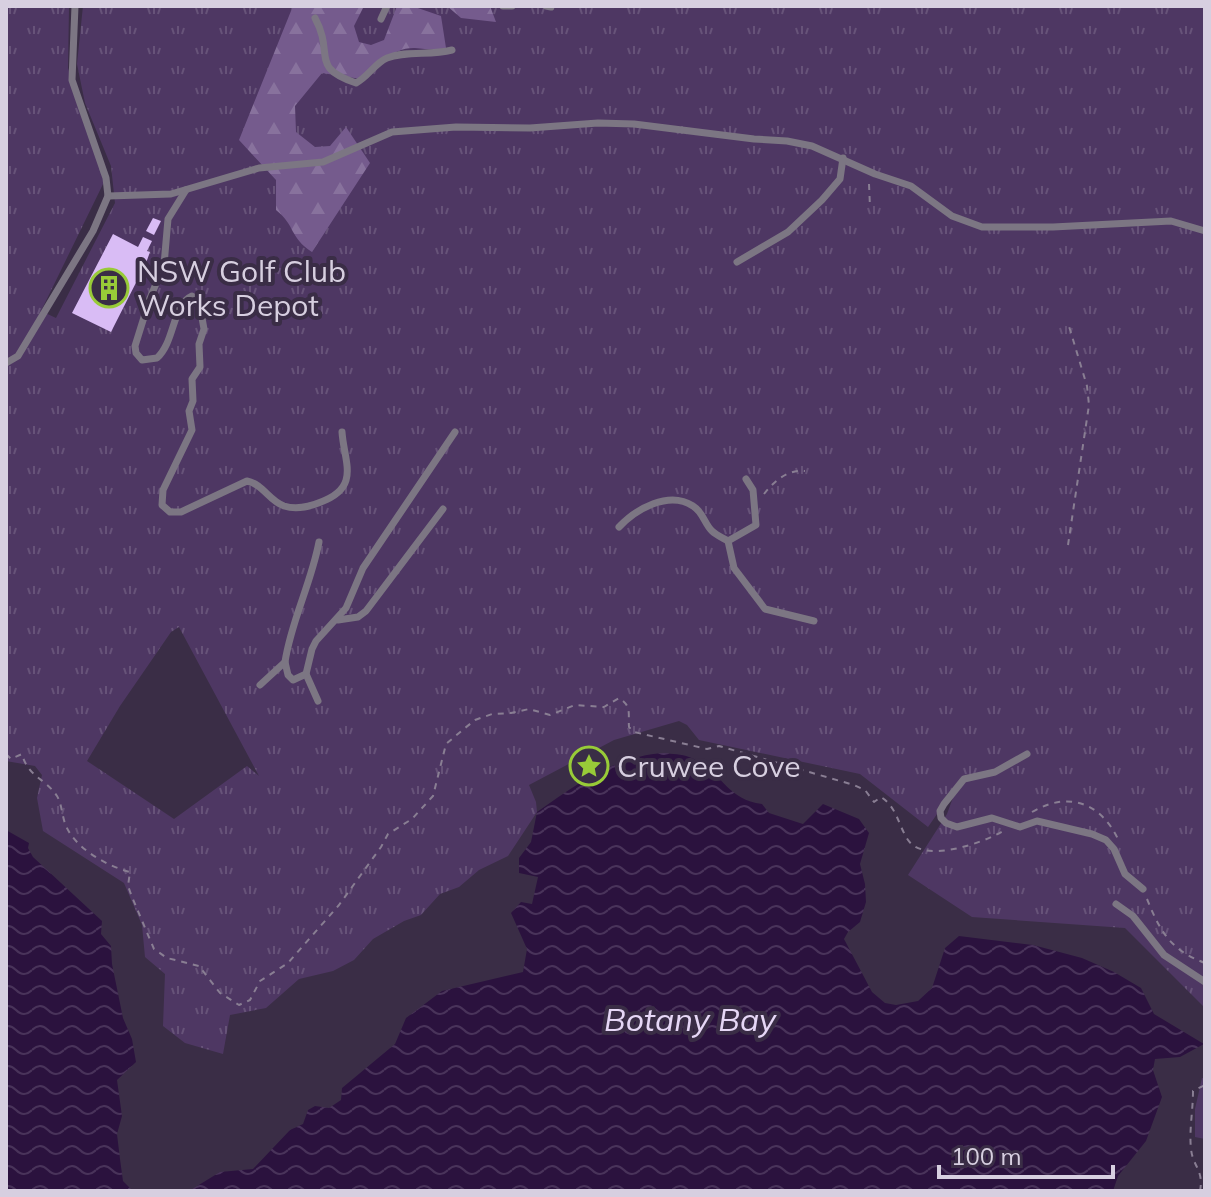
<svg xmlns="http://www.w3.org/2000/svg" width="1211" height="1197" font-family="Mulish,sans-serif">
  <defs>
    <pattern id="grass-tufts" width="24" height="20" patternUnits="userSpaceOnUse" patternTransform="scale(2)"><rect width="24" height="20" fill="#4e3763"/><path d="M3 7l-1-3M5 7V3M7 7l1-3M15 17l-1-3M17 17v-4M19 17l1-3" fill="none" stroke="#675379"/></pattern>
    <pattern id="forest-firs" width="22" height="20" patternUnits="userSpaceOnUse" patternTransform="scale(2)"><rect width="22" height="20" fill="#755b8d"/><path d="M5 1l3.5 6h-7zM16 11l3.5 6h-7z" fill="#88729d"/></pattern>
    <pattern id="water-waves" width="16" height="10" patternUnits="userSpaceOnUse" patternTransform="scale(2)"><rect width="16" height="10" fill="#2b123e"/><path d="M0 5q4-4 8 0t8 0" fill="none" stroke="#49335a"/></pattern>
  </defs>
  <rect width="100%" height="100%" fill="#3a2d46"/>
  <g fill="url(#grass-tufts)" fill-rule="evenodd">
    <path d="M6 6H69L68 68 104 182 41 311 56 318 115 203 111 166 85 103 77 64 83 6H1205V1008L1125 928 972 917 908 875 947 814 958 784 928 827 860 774 699 740 687 725 679 721 614 740 529 785 536 802 537 812 508 856 479 870 459 887 440 894 421 915 404 921 373 939 354 960 333 971 299 979 266 1008 230 1015 223 1054 185 1043 163 1026 165 974 145 957 142 925 124 883 43 831 37 798 42 775 35 766 6 761ZM179 627 259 776 247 766 174 819 87 761 120 706 171 632Z"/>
    <polygon points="1202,1078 1205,1079 1205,1139 1195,1137 1195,1109"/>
  </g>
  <g fill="url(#forest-firs)">
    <path d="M293 6H364L354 26 359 42 371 45 384 40 397 6H412L441 16 446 48C434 51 427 49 415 48 393 47 376 66 361 79L322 73 295 106 296 132 315 147 330 146 346 127 370 163 312 252C289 237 296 226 276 210V180L239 140Z"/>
    <polygon points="447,6 490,6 496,22 461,18"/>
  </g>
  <g fill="url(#water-waves)">
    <path d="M664 753C672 754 682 754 689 757 721 768 724 799 762 804L769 813 803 824 823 804 859 819 869 833 860 864 865 884 866 902 860 922 848 932 844 939 872 992 885 1003 896 1005 918 1001 932 988 945 948 959 936 1033 945 1082 958 1114 972 1141 988 1154 1014 1204 1044 1180 1057 1155 1059 1153 1070 1162 1097 1146 1141 1118 1176 1113 1191H189L220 1172 253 1169 290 1130 303 1124 308 1110 315 1106 329 1108 341 1100 342 1088 395 1044 406 1018 442 991 523 972 527 949 511 913 521 902 532 904 538 877 519 873V858L531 842 537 812C577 784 615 756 664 753Z"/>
    <polygon points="6,830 29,843 28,848 33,857 102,921 101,934 111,946 112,964 123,1018 132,1039 136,1062 117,1080 122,1116 117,1134 120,1159 123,1181 133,1191 6,1191"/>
  </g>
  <g fill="#d9bcf5">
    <polygon points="153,218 161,221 154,235 146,231"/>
    <polygon points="113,234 138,247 143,237 152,241 147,251 150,252 146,263 111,332 72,313"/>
  </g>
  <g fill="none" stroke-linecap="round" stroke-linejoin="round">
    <g stroke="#897e93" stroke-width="2" stroke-dasharray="6 6" stroke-linecap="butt">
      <polyline points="869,184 870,207"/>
      <path d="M764 494C774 481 788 469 805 471"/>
      <polyline points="1068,545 1089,405 1087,386 1068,323"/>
      <path d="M6 754 11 759 22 754C28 777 45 778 57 796 62 804 62 817 66 826 76 849 107 866 130 872L128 886 132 897 154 949 167 958 199 966 220 993 239 1005 250 1000 260 981 288 963 339 905 381 847 388 834 412 819 433 796 446 744 465 728 475 720 492 714 511 713 529 709 550 715 575 705 604 707 619 698C632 706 628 714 629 727L634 732 707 749 719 746 854 785 865 790 874 802 881 797C897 807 898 825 908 840 924 864 983 843 1003 831"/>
      <path d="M1032 812C1068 791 1100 802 1118 839"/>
      <path d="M1147 899C1160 931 1170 950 1205 963"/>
      <path d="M1200 1191C1204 1170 1193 1167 1191 1149 1189 1130 1193 1111 1193 1091L1205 1085"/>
    </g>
    <g stroke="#7c7683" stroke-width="7">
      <polyline points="503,6 512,6"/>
      <polyline points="546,6 551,7"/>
      <path d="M315 18C335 55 309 67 356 83 368 77 375 63 387 58 408 50 430 56 452 50"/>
      <polyline points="381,19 387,6"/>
      <path d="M186 190 168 219 164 265 150 298 135 346 136 353 142 360 157 358C175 342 172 305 192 296L199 301 204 329 199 344 200 367 192 379 193 401 189 411 192 430 163 490 162 505 170 512H181L247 481C263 484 269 501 284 506 297 510 309 507 321 502 361 487 344 462 342 432"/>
      <polyline points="108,196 171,194 259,168 323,162 392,132 456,127 530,128 598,123 634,124 754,139 787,141 812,146 875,174 911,186 952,216 982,227 1053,227 1171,221 1205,231"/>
      <polyline points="737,262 788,232 822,200 840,179 843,158"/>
      <polyline points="6,363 18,356 93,231 108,196 106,178 72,80 75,6"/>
      <path d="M619 527C636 509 669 490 693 506 703 512 704 523 712 531 716 535 723 538 728 541L756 525 753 490 746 479"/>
      <polyline points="728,541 734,568 765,609 814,621"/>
      <polyline points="338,620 358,617 366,611 443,509"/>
      <path d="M285 662C291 621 311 584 319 542"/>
      <polyline points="306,674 312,649 316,641 346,608 363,568 455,432"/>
      <polyline points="260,685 285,662 288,675 293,680 306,674 318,701"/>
      <polyline points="1027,754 995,772 964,779 944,804 940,811 941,818 946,823 957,827 992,818 1020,827 1037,821 1092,834 1106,840 1114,849 1125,874 1143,889"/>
      <polyline points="1116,904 1133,916 1164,955 1205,982"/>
    </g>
  </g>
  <defs>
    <g id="building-ring" transform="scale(2)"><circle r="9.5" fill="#3a2d46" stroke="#98cb38" stroke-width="1.5"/><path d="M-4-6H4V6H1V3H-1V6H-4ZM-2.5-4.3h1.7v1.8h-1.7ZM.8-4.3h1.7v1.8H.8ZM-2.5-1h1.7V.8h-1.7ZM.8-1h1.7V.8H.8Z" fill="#98cb38"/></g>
    <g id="sight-ring" transform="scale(2)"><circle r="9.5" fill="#3a2d46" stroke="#98cb38" stroke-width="1.5"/><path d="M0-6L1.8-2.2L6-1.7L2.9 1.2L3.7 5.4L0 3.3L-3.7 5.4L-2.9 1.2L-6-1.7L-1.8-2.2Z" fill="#98cb38"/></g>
  </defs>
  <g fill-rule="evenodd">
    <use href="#building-ring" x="109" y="288"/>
    <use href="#sight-ring" x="589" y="766"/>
  </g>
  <g text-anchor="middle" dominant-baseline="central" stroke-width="8" stroke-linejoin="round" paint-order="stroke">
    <g font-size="30" fill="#d7cfe0" stroke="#3a2d46" text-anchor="start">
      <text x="137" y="271">NSW Golf Club<tspan x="137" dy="34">Works Depot</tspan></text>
      <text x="617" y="766">Cruwee Cove</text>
    </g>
    <g font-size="32" font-style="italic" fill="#e6d7f6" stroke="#3a2d46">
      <text x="690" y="1019">Botany Bay</text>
    </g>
  </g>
  <rect width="1211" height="1197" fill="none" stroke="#d7cfe0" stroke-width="16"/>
  <path d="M939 1165v12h174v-12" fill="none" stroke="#d7cfe0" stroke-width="4"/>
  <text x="951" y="1165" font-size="24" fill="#d7cfe0" stroke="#3a2d46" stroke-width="6" paint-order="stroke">100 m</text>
</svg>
